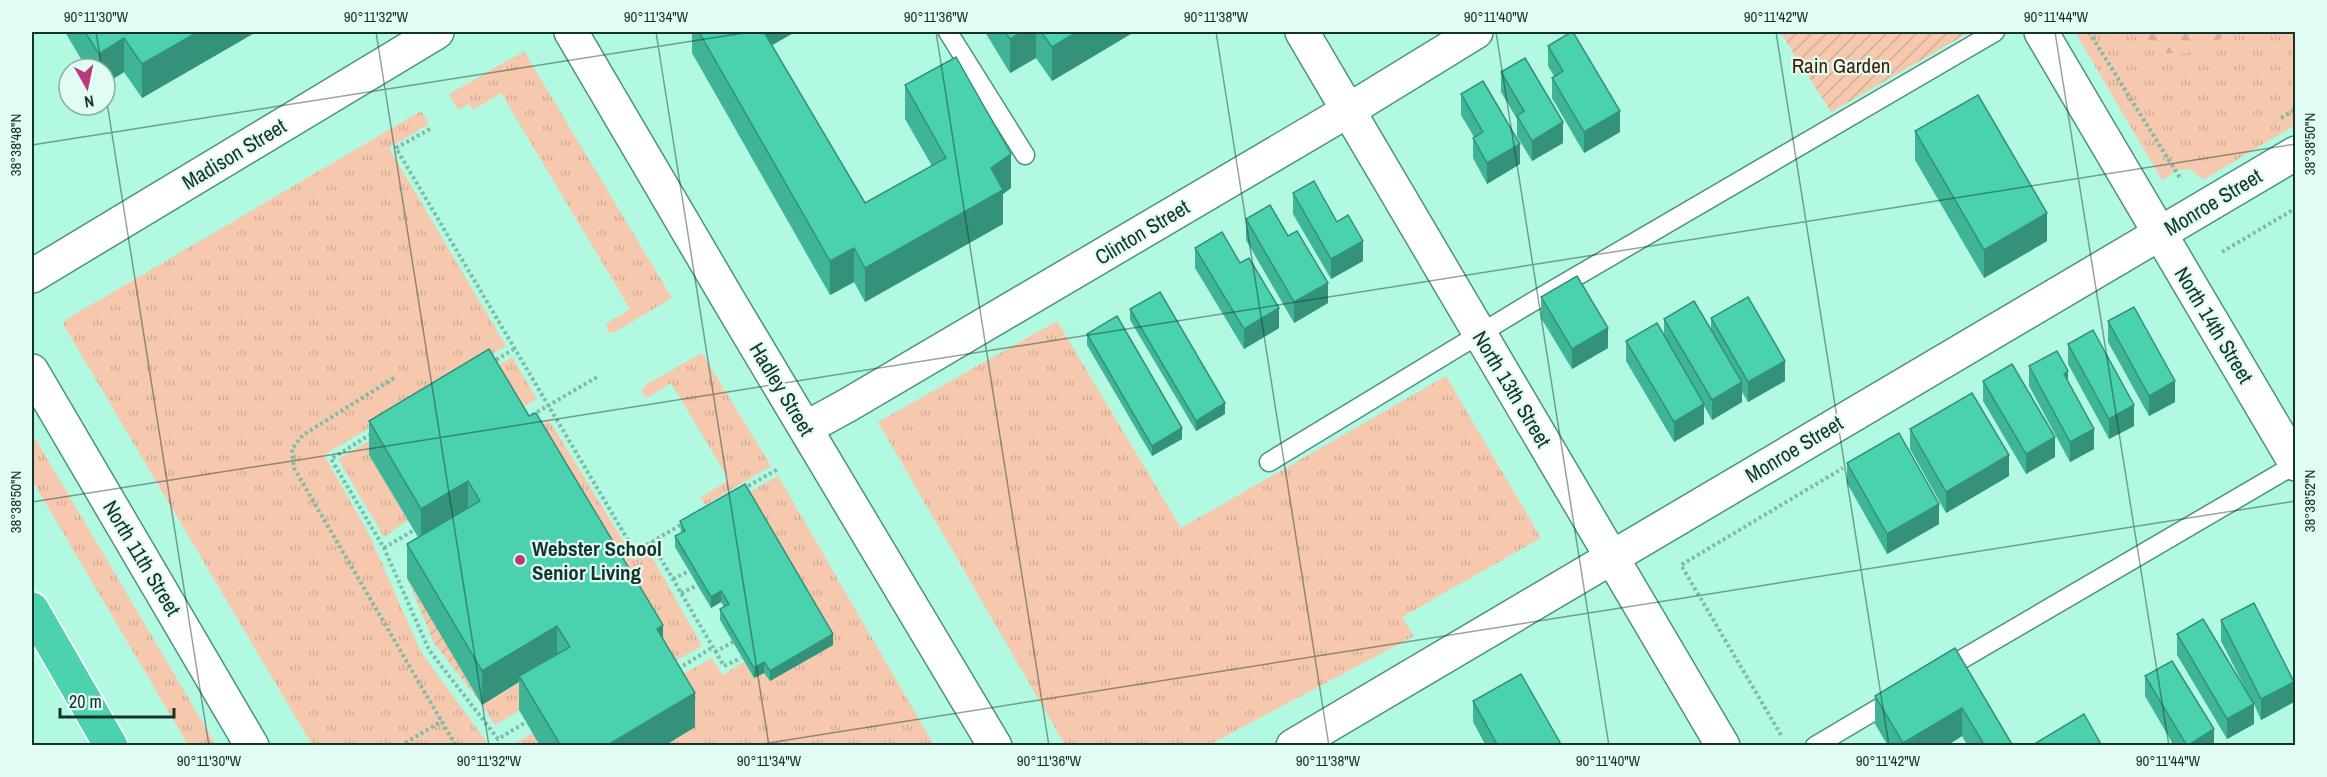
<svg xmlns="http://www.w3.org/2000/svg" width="2327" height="777" font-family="'Archivo Narrow',sans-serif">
  <defs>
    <pattern id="grass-tufts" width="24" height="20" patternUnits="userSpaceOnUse" patternTransform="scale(1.5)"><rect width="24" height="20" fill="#f6c9af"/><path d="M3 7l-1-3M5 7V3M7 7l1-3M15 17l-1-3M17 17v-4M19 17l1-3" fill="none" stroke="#d2ad97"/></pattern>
    <pattern id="forest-firs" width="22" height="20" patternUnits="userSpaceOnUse" patternTransform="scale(1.5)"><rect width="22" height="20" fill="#f6c9af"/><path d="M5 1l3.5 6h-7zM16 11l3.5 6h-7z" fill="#d2ad97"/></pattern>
    <pattern id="garden-furrows" width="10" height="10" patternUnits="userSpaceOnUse" patternTransform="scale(1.5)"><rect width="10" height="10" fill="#f6c9af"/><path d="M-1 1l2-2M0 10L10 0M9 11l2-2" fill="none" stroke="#d2ad97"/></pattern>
  </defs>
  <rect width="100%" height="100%" fill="#b2f9e2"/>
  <g fill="url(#grass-tufts)">
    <polygon points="2075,32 2142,32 2160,52 2187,53 2237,32 2295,32 2295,125 2203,180 2190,169 2178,170 2162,180"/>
    <polygon points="524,51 672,298 613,333 608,332 606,324 630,309 501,93 473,110 469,104 458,110 449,94"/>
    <polygon points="421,111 429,124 389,148 506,346 324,455 369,534 421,652 489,745 312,745 63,324 67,319"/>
    <polygon points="1057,321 1181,528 1446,376 1541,538 1402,617 1414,636 1209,745 1065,745 878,422"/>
    <polygon points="702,353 771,466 705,505 700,498 729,480 671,383 649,397 644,395 641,390 647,384"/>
    <polygon points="512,357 537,399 508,416 369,455 408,520 384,537 338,459"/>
    <polygon points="549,420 635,560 650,553 702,646 661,669 520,436"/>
    <polygon points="32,433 216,745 188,745 32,480"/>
    <polygon points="778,476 934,745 664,746 695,727 669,682 712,658 722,675 744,662 754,678 764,673 770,681 745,494"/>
    <polygon points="557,660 570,681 495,725 482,705"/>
    <polygon points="533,733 540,745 512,745"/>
  </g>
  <polygon fill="url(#forest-firs)" points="2142,32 2237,32 2188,53 2160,53"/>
  <g fill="url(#garden-furrows)">
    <polygon points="1780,32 1970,32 1831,112"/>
    <polygon points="407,578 482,705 434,643"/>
  </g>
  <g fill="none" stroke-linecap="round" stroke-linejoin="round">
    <g stroke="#4d927d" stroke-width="21">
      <g id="service">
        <polyline points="948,32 1025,155"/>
        <polyline points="1269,462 1529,304 1995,32"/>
        <polyline points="1940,672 2296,464"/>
        <polyline points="1815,746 1896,698"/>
      </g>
    </g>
    <g stroke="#4d927d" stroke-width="36">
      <g id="minor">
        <polyline points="571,32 732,306 995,746"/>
        <polyline points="2041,32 2296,464"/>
        <polyline points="32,276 437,32"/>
        <polyline points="32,371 252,746"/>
        <polyline points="806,428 848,405 1349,110 1476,32"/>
        <polyline points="1293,746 2296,153"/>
      </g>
    </g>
    <g stroke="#4d927d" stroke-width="36">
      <polyline id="tertiary" points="1302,32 1723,746"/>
    </g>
    <g stroke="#fff" stroke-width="36">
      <polyline id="motorway" points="32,609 111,746"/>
    </g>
    <g stroke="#80baa8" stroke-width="4" stroke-dasharray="3 3" stroke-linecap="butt">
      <polyline points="2089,32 2180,178 2182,177"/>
      <polyline points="2281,118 2296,109"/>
      <polyline points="430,129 396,148 635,552 682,524"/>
      <polyline points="2222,252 2296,208"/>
      <polyline points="491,363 514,349"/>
      <polyline points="394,378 303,435 292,449 294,468 456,746"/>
      <polyline points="532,415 599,376"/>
      <polyline points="371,434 331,459 384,548 429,650 498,739 526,722"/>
      <polyline points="743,489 778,469"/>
      <polyline points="651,542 724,666 741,658"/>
      <polyline points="384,548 414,530"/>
      <polyline points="673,579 689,571"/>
      <polyline points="681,593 698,585"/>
      <polyline points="715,652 733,642"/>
      <polyline points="678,669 713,647"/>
      <polyline points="1781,735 1681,565 1843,468"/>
      <polyline points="400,746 442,721"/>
    </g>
    <use href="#service" stroke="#fff" stroke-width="18"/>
    <use href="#minor" stroke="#fff" stroke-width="33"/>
    <use href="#tertiary" stroke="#fff" stroke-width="33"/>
    <use href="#motorway" stroke="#4cd2af" stroke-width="33"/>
  </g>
  <g fill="#40b496">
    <polygon points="65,32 256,32 142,98 124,72 105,84 105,69 87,69"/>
    <polygon points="692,32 795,32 772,45 865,203 932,166 905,119 905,85 1011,188 1003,194 1003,224 865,302 854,282 830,295 692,53"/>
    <polygon points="985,32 1134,32 1052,81 1036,58 1010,73"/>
    <polygon points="1548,46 1620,132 1584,153 1552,98 1552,78 1554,76 1548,66"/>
    <polygon points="1501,72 1563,143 1532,161 1517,136 1517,119 1501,92"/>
    <polygon points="1461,94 1520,164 1487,184 1473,158 1473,138 1474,137 1461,115"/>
    <polygon points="1915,131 2047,241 1984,278 1915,160"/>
    <polygon points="1293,193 1337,222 1363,261 1331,279 1293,214"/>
    <polygon points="1246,219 1288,236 1328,303 1294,323 1246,240"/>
    <polygon points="1195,248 1279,328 1244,349 1195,268"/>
    <polygon points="1541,297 1608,348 1572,369 1541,318"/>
    <polygon points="1130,309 1225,414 1196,431 1130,320"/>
    <polygon points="1711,318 1785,381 1748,402 1742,392 1742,402 1712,420 1704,406 1704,424 1674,442 1626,361 1626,341 1664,336 1664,319 1711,329"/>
    <polygon points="2108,321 2175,402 2149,416 2108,342"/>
    <polygon points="1087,334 1182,439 1152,456 1087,345"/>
    <polygon points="2068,344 2134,426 2109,439 2068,364"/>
    <polygon points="2029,366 2068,382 2094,449 2070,462 2029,386"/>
    <polygon points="1983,381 2055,457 2026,474 1983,401"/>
    <polygon points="529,416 663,638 695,727 664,746 540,746 519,710 519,682 482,705 407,578 407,544 418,537 369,455 369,421"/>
    <polygon points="1910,429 2009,476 1946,513 1910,449"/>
    <polygon points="1847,463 1939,524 1887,554 1847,483"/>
    <polygon points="680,521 833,645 770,681 764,673 754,678 720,620 720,609 724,607 721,602 711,608 675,547 675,536 681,533"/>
    <polygon points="2221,620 2294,702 2261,720 2254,704 2254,724 2227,739 2177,655 2177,634 2251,700 2221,641"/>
    <polygon points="1955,648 2013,746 1968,746 1962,736 1946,746 1888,746 1875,724 1875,696"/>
    <polygon points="2145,676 2214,746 2174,746 2145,696"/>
    <polygon points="1473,701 1562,746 1486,746 1473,722"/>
  </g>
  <g fill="#34927a">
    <polygon points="198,32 256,32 142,98 142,64"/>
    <polygon points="757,32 795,32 757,54"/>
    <polygon points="1022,32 1036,32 1036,58 1010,73 1010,39"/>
    <polygon points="1077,32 1134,32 1052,81 1052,47"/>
    <polygon points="124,38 124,72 105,84 105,69 99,69 99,54"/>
    <polygon points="1620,111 1620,132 1584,153 1584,132"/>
    <polygon points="1563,122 1563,143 1532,161 1532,141"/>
    <polygon points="1520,144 1520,164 1487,184 1487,163"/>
    <polygon points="1011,154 1011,188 1003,194 1003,224 865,302 865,268 991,168"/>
    <polygon points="2047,213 2047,241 1984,278 1984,250"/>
    <polygon points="1363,241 1363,261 1331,279 1331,259"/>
    <polygon points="854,248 854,282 830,295 830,261"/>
    <polygon points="1328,283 1328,303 1294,323 1294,302"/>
    <polygon points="1279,308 1279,328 1244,349 1244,329"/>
    <polygon points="1608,328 1608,348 1572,369 1572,349"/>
    <polygon points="1785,361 1785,381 1748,402 1748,382"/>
    <polygon points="2068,371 2068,392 2064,374"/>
    <polygon points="2175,381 2175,402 2149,416 2149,396"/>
    <polygon points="1742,382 1742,402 1712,420 1712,400"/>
    <polygon points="1225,403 1225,414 1196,431 1196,421"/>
    <polygon points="1704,404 1704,424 1674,442 1674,422"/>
    <polygon points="2134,405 2134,426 2109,439 2109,419"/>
    <polygon points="1182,428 1182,439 1152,456 1152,446"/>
    <polygon points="2094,429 2094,449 2070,462 2070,442"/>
    <polygon points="2055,437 2055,457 2026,474 2026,454"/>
    <polygon points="2009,455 2009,476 1946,513 1946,492"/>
    <polygon points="468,481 468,515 421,543 421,509"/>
    <polygon points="1939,504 1939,524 1887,554 1887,534"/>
    <polygon points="721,591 721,602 711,608 711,597"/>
    <polygon points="663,625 663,659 657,629"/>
    <polygon points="557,626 557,660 519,676 519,682 482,705 482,671"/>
    <polygon points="833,634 833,645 770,681 770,671"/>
    <polygon points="764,662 764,673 754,678 754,668"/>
    <polygon points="2294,682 2294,702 2261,720 2261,699"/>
    <polygon points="695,693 695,727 664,746 606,746"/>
    <polygon points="2254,704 2254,724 2227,739 2227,719"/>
    <polygon points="1962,708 1962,736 1946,746 1903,746 1903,743"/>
    <polygon points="2214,729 2214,746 2187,746"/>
  </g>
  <g fill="#4ad1ae" stroke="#34927a" stroke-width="1.5">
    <polygon points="85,32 198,32 142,64 124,38 99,54"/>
    <polygon points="699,32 764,32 865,203 946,158 905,85 956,57 1011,154 991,168 1003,190 865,268 854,248 830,261"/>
    <polygon points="1005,32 1022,32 1010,39"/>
    <polygon points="1041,32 1077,32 1052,47"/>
    <polygon points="1571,32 1573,32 1620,111 1584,132 1552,78 1563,71 1548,46"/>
    <polygon points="1525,58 1563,122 1532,141 1517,116 1524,111 1501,72"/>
    <polygon points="1483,81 1520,144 1487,163 1473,138 1483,132 1461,94"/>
    <polygon points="1978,95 2047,213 1984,250 1915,131"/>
    <polygon points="1314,181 1337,222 1348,215 1363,241 1331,259 1293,193"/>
    <polygon points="1270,205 1288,236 1297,231 1328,283 1294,302 1246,219"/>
    <polygon points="1222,232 1240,263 1249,258 1279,308 1244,329 1195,248"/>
    <polygon points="1577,276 1608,328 1572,349 1541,297"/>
    <polygon points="1160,292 1225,403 1196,421 1130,309"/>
    <polygon points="1748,297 1785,361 1748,382 1711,318"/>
    <polygon points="1694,301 1742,382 1712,400 1664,319"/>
    <polygon points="2134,307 2175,381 2149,396 2108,321"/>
    <polygon points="1117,316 1182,428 1152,446 1087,334"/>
    <polygon points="1657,323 1704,404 1674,422 1626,341"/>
    <polygon points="2093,330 2134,405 2109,419 2068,344"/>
    <polygon points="489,349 529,416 536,413 663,625 657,629 695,693 606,746 561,746 519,676 570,647 557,626 482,671 407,544 480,501 468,481 421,509 369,421"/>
    <polygon points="2057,351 2068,371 2064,374 2094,429 2070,442 2029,366"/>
    <polygon points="2012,364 2055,437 2026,454 1983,381"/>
    <polygon points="1972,393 2009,455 1946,492 1910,429"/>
    <polygon points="1899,433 1939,504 1887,534 1847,463"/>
    <polygon points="745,484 833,634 770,671 764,662 754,668 720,609 729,604 721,591 711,597 675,536 685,531 680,521"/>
    <polygon points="2254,603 2294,682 2261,699 2221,620"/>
    <polygon points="2203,619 2254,704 2227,719 2177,634"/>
    <polygon points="1955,648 2013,746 1985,746 1962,708 1903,743 1875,696"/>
    <polygon points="2172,661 2214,729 2187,746 2145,676"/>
    <polygon points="1521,674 1562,746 1498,746 1473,701"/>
    <polygon points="2084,714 2102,746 2031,746"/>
  </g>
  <path fill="none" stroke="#16332b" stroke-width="1.5" stroke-opacity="0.45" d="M96 32 102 69M376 32 489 746M656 32 769 746M936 32 1049 746M1216 32 1329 746M1496 32 1609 746M1776 32 1889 746M2055 32 2169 746M105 90 209 746M32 145 750 32M32 502 2296 144M750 746 2296 501"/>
  <circle fill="#bc387d" stroke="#e1fcf2" stroke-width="2" cx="520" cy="560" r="6"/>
  <g text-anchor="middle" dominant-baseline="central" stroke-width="4.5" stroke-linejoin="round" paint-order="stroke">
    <g font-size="21" fill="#451c00" stroke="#e1fcf2">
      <text x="1841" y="65">Rain Garden</text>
    </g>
    <g font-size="21" fill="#16332b" stroke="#e1fcf2">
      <text transform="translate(234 154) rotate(-31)">Madison Street</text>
      <text transform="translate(2213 202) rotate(-31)">Monroe Street</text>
      <text transform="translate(1142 232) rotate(-31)">Clinton Street</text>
      <text transform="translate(2214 325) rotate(59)">North 14th Street</text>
      <text transform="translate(782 389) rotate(59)">Hadley Street</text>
      <text transform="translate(1512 389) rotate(59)">North 13th Street</text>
      <text transform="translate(1794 449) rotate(-31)">Monroe Street</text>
      <text transform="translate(142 558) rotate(59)">North 11th Street</text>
    </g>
    <g font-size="21" font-weight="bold" fill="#16332b" stroke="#e1fcf2" text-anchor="start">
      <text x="532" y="548">Webster School<tspan x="532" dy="24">Senior Living</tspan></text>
    </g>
  </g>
  <rect width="2327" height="777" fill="none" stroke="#e1fcf2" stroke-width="66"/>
  <g transform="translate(87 87) rotate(171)"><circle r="28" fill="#e1fcf2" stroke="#90aca2" stroke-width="1.5"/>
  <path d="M0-4.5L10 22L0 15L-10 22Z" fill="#bc387d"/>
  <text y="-9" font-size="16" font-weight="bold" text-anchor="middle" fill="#16332b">N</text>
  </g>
  <path d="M60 708v9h114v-9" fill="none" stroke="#16332b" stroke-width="3"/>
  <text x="69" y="708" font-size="18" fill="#16332b" stroke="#e1fcf2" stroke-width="4.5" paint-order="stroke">20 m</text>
  <rect x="33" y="33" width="2261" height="711" fill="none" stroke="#16332b" stroke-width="2"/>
  <g font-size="15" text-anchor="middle" fill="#16332b">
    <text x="96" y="22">90°11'30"W</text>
    <text x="376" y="22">90°11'32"W</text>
    <text x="656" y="22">90°11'34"W</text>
    <text x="936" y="22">90°11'36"W</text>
    <text x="1216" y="22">90°11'38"W</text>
    <text x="1496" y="22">90°11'40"W</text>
    <text x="1776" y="22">90°11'42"W</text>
    <text x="2056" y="22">90°11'44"W</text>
    <text transform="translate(2310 144) rotate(-90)" y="5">38°38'50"N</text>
    <text transform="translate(16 145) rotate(-90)" y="5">38°38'48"N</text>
    <text transform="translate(2310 501) rotate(-90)" y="5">38°38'52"N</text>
    <text transform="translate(16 502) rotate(-90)" y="5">38°38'50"N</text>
    <text x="209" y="766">90°11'30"W</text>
    <text x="489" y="766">90°11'32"W</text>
    <text x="769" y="766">90°11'34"W</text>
    <text x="1049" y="766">90°11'36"W</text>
    <text x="1328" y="766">90°11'38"W</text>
    <text x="1608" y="766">90°11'40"W</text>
    <text x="1888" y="766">90°11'42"W</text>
    <text x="2168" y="766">90°11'44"W</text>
  </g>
</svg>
